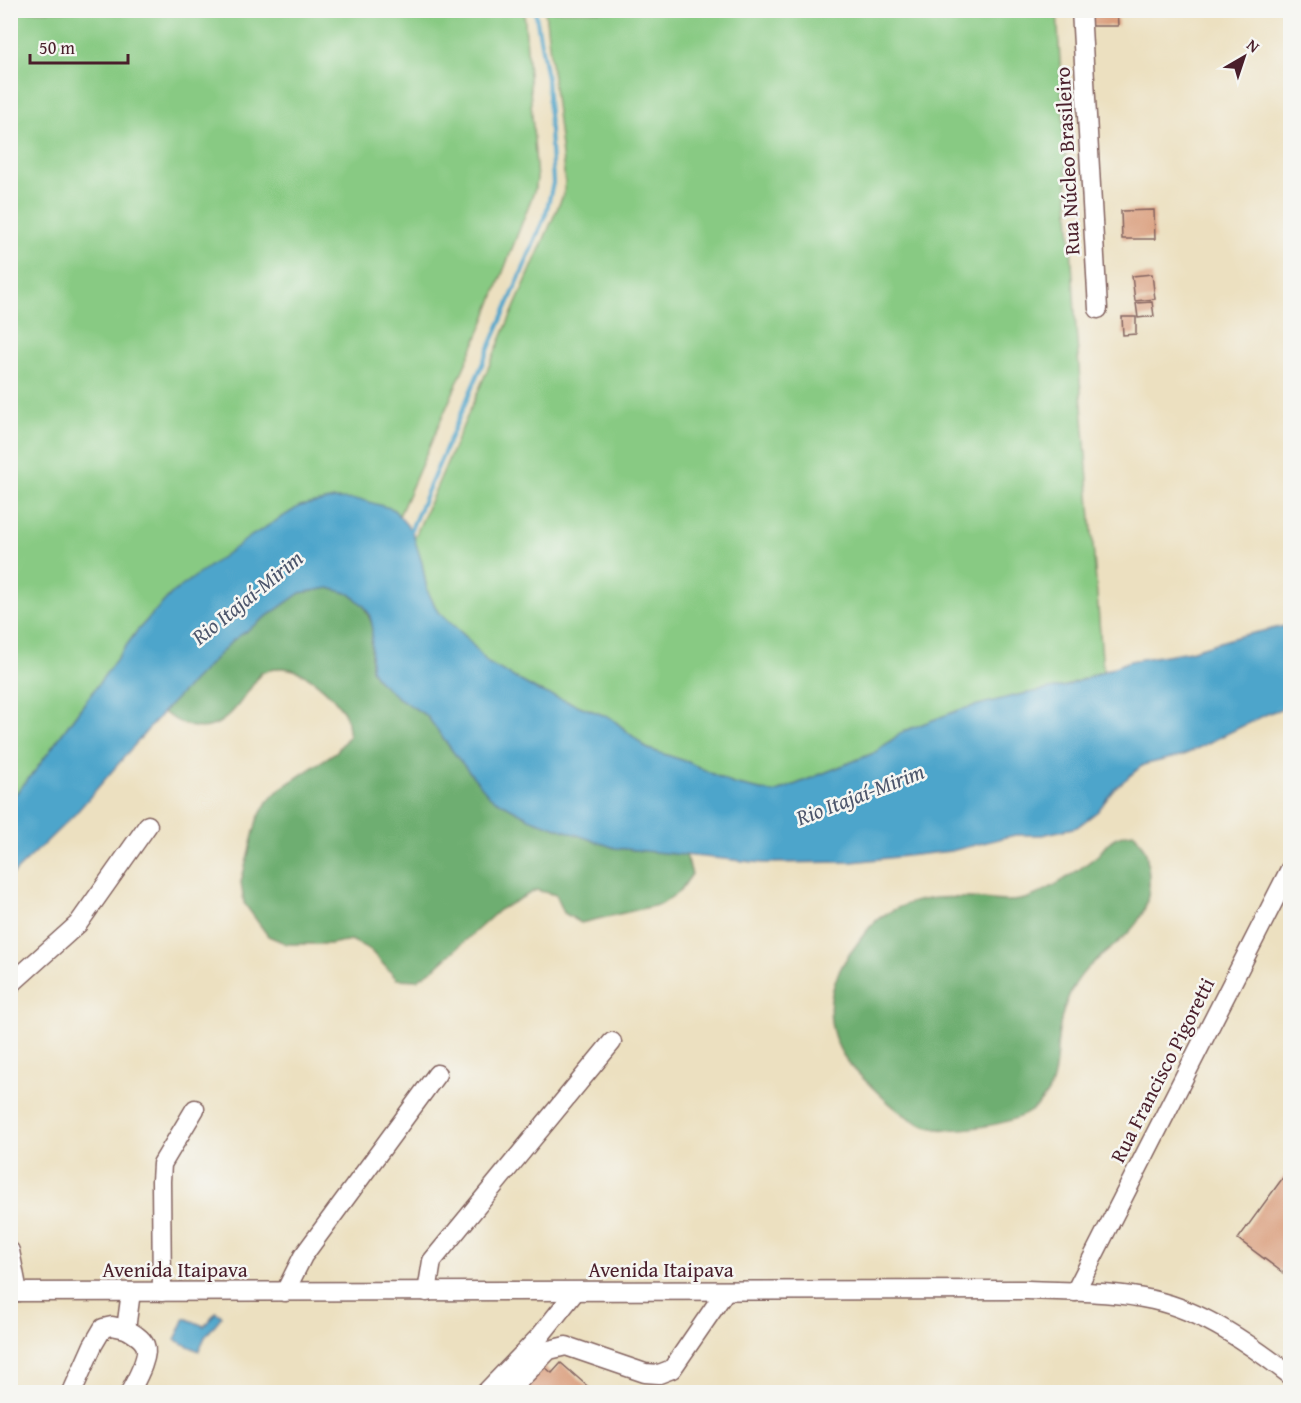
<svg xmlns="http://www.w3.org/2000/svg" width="1301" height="1403" font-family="'Gentium Book Plus',serif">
  <rect width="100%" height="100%" fill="#f6f6f2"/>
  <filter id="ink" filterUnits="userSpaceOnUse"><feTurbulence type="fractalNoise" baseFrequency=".0167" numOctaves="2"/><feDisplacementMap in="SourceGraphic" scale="12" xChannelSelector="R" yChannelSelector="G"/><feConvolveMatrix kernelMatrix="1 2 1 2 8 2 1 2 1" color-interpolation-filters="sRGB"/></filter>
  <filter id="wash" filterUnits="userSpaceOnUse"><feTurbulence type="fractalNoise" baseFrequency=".008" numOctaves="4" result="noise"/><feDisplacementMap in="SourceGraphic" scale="24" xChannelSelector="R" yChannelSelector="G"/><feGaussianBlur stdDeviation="1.35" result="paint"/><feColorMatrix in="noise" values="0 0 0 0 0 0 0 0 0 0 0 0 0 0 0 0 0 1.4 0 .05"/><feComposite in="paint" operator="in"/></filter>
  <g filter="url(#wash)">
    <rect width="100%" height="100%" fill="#ece0c0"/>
    <g fill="#88ca83" stroke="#697457" stroke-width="1.5">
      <polygon points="11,11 524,11 537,180 535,189 483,324 399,516 393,509 171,594 137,631 35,771 11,799"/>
      <polygon points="545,11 1057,11 1076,329 1103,671 1066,686 1013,696 904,731 874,753 774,793 733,784 688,762 648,749 611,718 537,690 488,663 465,636 438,612 427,590 422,563 414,539 564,193 565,181"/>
    </g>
    <g fill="#6eae71" stroke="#5c664e" stroke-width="1.5">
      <path d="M329 588 350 594 364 606 372 624 371 669 378 680 397 697 427 716 457 757 579 835 615 848 686 855 692 874 680 891 662 904 581 923 564 913 556 895 536 890 499 910 435 968 417 980 397 979 369 949 351 940 330 944H287L268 936 244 903 241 882 257 820 267 802 281 788 336 752 349 736C347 729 348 719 344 713 333 694 303 666 279 668 273 669 266 671 261 673 233 713 214 750 163 712L232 641 300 593Z"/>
      <path d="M1134 833C1148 852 1147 853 1149 877 1152 922 1123 937 1093 963 1073 980 1063 1005 1059 1031 1054 1062 1061 1089 1031 1111 1010 1125 949 1135 926 1126 905 1119 886 1101 871 1086 863 1078 854 1070 847 1061 821 1024 827 982 854 948 862 937 871 923 884 915 916 895 946 896 983 899 999 901 1016 903 1031 897 1055 887 1078 871 1098 855 1103 850 1108 841 1115 838 1120 835 1128 834 1134 833Z"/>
    </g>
    <g fill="#4ea5cb" stroke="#4c627b" stroke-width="1.5">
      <polygon points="334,499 362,500 393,509 412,531 422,563 427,590 438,612 465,636 488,663 537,690 611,718 648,749 688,762 733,784 774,793 874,753 904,731 959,710 1013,696 1066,686 1130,661 1190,651 1240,636 1290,625 1290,706 1269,713 1184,755 1143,765 1114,789 1098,811 1077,827 1042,835 1015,835 951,851 852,862 763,863 615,848 531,819 490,797 457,757 427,716 397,697 378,680 371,669 372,624 369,614 364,606 350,594 329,588 300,593 232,641 163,712 76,813 11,876 11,799 35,771 137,631 171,594 251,536 300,506"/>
      <polygon points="216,1312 222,1316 205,1337 199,1351 175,1340 185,1318 204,1326"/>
    </g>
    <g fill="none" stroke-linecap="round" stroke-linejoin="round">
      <polyline stroke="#4ea5cb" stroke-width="4" points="409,534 521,274 546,213 553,183 547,78 535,10"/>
    </g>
    <g id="blocks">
      <g fill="#da9f7e">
        <polygon points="1088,10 1117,10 1118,26 1088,26"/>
        <polygon points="1154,210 1155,239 1122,239 1121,211"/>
        <polygon points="1152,274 1155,299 1135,301 1132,276"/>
        <polygon points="1152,302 1154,316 1138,318 1136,303"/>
        <polygon points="1122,317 1136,317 1136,334 1123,335"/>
        <polygon points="1290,1168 1290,1269 1286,1275 1238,1239"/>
        <polygon points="540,1363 552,1373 561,1363 594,1392 514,1392"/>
      </g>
    </g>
  </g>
  <g filter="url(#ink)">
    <use href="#blocks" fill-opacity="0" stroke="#83635f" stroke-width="1.5"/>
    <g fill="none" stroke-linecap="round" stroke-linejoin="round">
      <g stroke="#83635f" stroke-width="21">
        <g id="minor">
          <polyline points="1081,10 1098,309"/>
          <polyline points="10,985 78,924 148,825"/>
          <polyline points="10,1251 18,1292"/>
          <path d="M10 1292 1028 1290C1069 1292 1113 1291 1153 1300 1203 1311 1250 1344 1290 1375"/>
          <polyline points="162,1292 161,1181 162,1164 195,1109"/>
          <polyline points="285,1292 303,1256 437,1074"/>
          <polyline points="427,1292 432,1261 612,1042"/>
          <polyline points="1075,1292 1290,869"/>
          <path d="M126 1329C133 1333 142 1338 145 1345 150 1356 135 1382 130 1392"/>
          <polyline points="72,1392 93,1345 103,1328 112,1326 126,1329 131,1292"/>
          <polyline points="486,1392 540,1336 575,1292"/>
          <polyline points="508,1392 549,1350 566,1346 645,1373 659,1374 672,1369 725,1292"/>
        </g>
      </g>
      <use href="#minor" stroke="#fff" stroke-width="18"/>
    </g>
  </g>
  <g text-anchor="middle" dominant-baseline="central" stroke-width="5" stroke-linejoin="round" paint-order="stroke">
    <g font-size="21" fill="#4a1f2b" stroke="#f6f6f2">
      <text transform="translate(1067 161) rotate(-93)">Rua Núcleo Brasileiro</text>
      <text transform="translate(1162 1070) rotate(-63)">Rua Francisco Pigoretti</text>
      <text x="175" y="1269">Avenida Itaipava</text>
      <text x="661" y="1269">Avenida Itaipava</text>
    </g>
    <g font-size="22" font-style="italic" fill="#4c556b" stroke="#f6f6f2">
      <text transform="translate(247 597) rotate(-39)">Rio Itajaí-Mirim</text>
      <text transform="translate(860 794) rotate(-21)">Rio Itajaí-Mirim</text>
    </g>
  </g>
  <rect width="1301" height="1403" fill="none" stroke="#f6f6f2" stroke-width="36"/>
  <g transform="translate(1244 57) rotate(39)" stroke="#f6f6f2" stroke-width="4.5" paint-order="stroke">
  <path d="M0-4.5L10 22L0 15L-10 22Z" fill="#4a1f2b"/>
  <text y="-9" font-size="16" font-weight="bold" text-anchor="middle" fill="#4a1f2b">N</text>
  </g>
  <path d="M30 54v9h98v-9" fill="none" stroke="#4a1f2b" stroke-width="3"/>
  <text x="39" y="54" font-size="18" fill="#4a1f2b" stroke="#f6f6f2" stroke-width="4.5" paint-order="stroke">50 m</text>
</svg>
